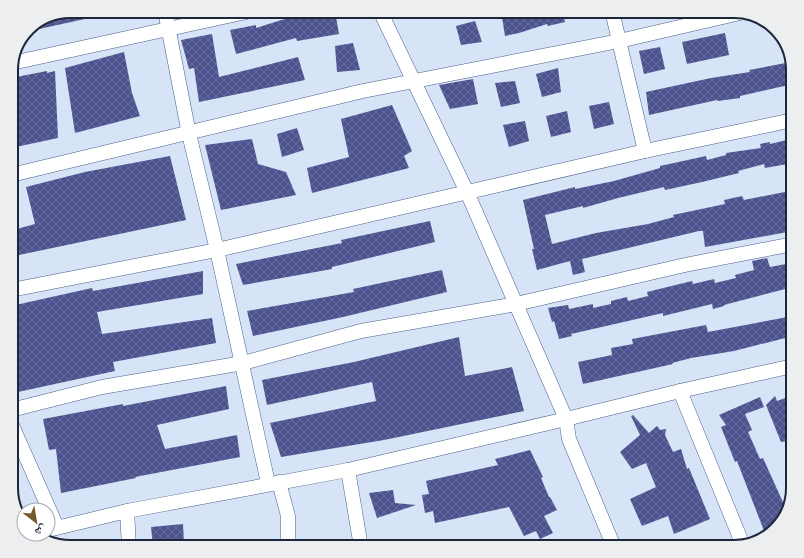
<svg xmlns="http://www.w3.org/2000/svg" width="804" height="558" font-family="Bitter,'Noto Naskh Arabic',serif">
  <defs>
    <pattern id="building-cross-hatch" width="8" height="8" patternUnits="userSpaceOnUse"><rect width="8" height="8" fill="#4c538f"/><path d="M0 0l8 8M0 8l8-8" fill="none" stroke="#686e9c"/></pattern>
  </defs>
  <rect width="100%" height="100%" fill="#d7e3f6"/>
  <g fill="url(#building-cross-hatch)">
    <polygon points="70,11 102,11 103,15 39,29 37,23"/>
    <polygon points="299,11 335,11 339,34 297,41 296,38 236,54 230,30 256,25 256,28 291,17 290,13"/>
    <polygon points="517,11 563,11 565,22 548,26 547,24 519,33 505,36 502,17"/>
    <polygon points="475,21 482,42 461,45 456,26"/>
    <polygon points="725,33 729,55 687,64 682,42"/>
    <polygon points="212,34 219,77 298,57 305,80 199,102 194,68 189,69 181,40"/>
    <polygon points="353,43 360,70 337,72 335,46"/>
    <polygon points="660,47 665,69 644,74 639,51"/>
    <polygon points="124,52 132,93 140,116 75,133 65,68"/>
    <polygon points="791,62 793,84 740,96 740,98 718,101 717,100 649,115 646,92 711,78 750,72 749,70"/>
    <polygon points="558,68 561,92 542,97 536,74"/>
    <polygon points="47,71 47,73 55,71 58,138 11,148 11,78"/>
    <polygon points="473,79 478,104 450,109 439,85"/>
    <polygon points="515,81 520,103 501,107 495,83"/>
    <polygon points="609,102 614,124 594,129 589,106"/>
    <polygon points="392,105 412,151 404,156 409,168 312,193 307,168 349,157 341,119"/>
    <polygon points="567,111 571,132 551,137 546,116"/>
    <polygon points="525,121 529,141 509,147 503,125"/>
    <polygon points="297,128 304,150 282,157 277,134"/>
    <polygon points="252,139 258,164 286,172 296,195 221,210 205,145"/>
    <polygon points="791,139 793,163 765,168 764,164 738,171 739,173 702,182 665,190 664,187 618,198 583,208 583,206 545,215 552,244 596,233 648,224 674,217 673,215 725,204 724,200 742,196 744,200 790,191 790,194 793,193 793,231 705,247 703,231 699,231 582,259 585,272 573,275 570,261 537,270 532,249 534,249 523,200 575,187 575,189 614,181 660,168 660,166 706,156 707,160 726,155 726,153 761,148 760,144 770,142 770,144"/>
    <polygon points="170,156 186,220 19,255 13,230 35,224 26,187 85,172"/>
    <polygon points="430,221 435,242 332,267 332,269 243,285 236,264 342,243 341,240"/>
    <polygon points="767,258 770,267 786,264 786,268 793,267 793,287 724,305 724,306 713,309 712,304 663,316 663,313 571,334 572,336 559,339 554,321 552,322 548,308 568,305 569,309 593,304 593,308 611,304 611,301 627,297 628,301 648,296 647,292 692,281 693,284 714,279 715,283 736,278 735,275 754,270 752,261"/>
    <polygon points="442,270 447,292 343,317 253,336 247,311 354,292 353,289"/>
    <polygon points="203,271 203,294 97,312 102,334 212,318 216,343 113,362 115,371 18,392 11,339 11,306 92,288 93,291"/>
    <polygon points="793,316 793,336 734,351 691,358 672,363 673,364 583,384 578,362 612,355 611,348 633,344 632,339 706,325 708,332"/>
    <polygon points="459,337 465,376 512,367 524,411 384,440 281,457 270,423 376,401 372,382 267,405 262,380 354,362"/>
    <polygon points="226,386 229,409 157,425 165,449 237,435 240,457 135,477 136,478 61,493 56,449 49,450 43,419 123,404 123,406"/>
    <polygon points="775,396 777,401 788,397 793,408 793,440 781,442 766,405"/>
    <polygon points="760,397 764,407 745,414 752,430 748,432 760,459 763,458 786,509 781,524 766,536 737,461 735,462 721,427 726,425 719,415"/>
    <polygon points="633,415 649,433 657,426 660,430 666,429 665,435 673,452 681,449 687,469 689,468 710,519 674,534 668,516 642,526 630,499 656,487 646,463 632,469 620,452 640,435 631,416"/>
    <polygon points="530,450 543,477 541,478 549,497 550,497 557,510 544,516 553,533 540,539 536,531 524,536 509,507 435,523 433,511 425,513 422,495 429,494 426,481 498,465 495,459"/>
    <polygon points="393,490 395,503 416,505 377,518 369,493"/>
    <polygon points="183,524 184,544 153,546 151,527"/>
  </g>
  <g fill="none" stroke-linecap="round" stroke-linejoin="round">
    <g stroke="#48638a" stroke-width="15">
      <g id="minor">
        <polyline points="165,11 189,134 217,250 268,483"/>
        <polyline points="380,11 467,192 566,419 569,439 614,547"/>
        <polyline points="612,11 645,151"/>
        <polyline points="12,63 251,11"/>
        <polyline points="11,175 363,91 619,41 740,13"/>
        <polyline points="11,290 217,250 645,151 793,120"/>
        <polyline points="680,391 743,545"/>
        <polyline points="11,410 102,387 243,363 361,331 516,304 685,265 793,244"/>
        <polyline points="11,423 57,527"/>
        <polyline points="348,470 361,547"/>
        <polyline points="279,482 288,516 288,547"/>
        <polyline points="127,511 129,547"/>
        <polyline points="48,530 127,511 348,470 566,419 680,391 793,366"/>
      </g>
    </g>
    <use href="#minor" stroke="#fff" stroke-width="14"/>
  </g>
  <path d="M0 0H804V558H0ZM70 18H734A52 52 0 0 1 786 70V488A52 52 0 0 1 734 540H70A52 52 0 0 1 18 488V70A52 52 0 0 1 70 18Z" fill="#edeeef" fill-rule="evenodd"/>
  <path fill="none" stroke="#1c2839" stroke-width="2" d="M70 18H734A52 52 0 0 1 786 70V488A52 52 0 0 1 734 540H70A52 52 0 0 1 18 488V70A52 52 0 0 1 70 18Z"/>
  <g transform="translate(36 522) rotate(149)"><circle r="19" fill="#ffffff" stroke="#a4a9b0"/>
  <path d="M0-3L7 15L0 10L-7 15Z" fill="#75592c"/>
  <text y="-6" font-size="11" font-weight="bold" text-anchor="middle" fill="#1c2839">ش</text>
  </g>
</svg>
